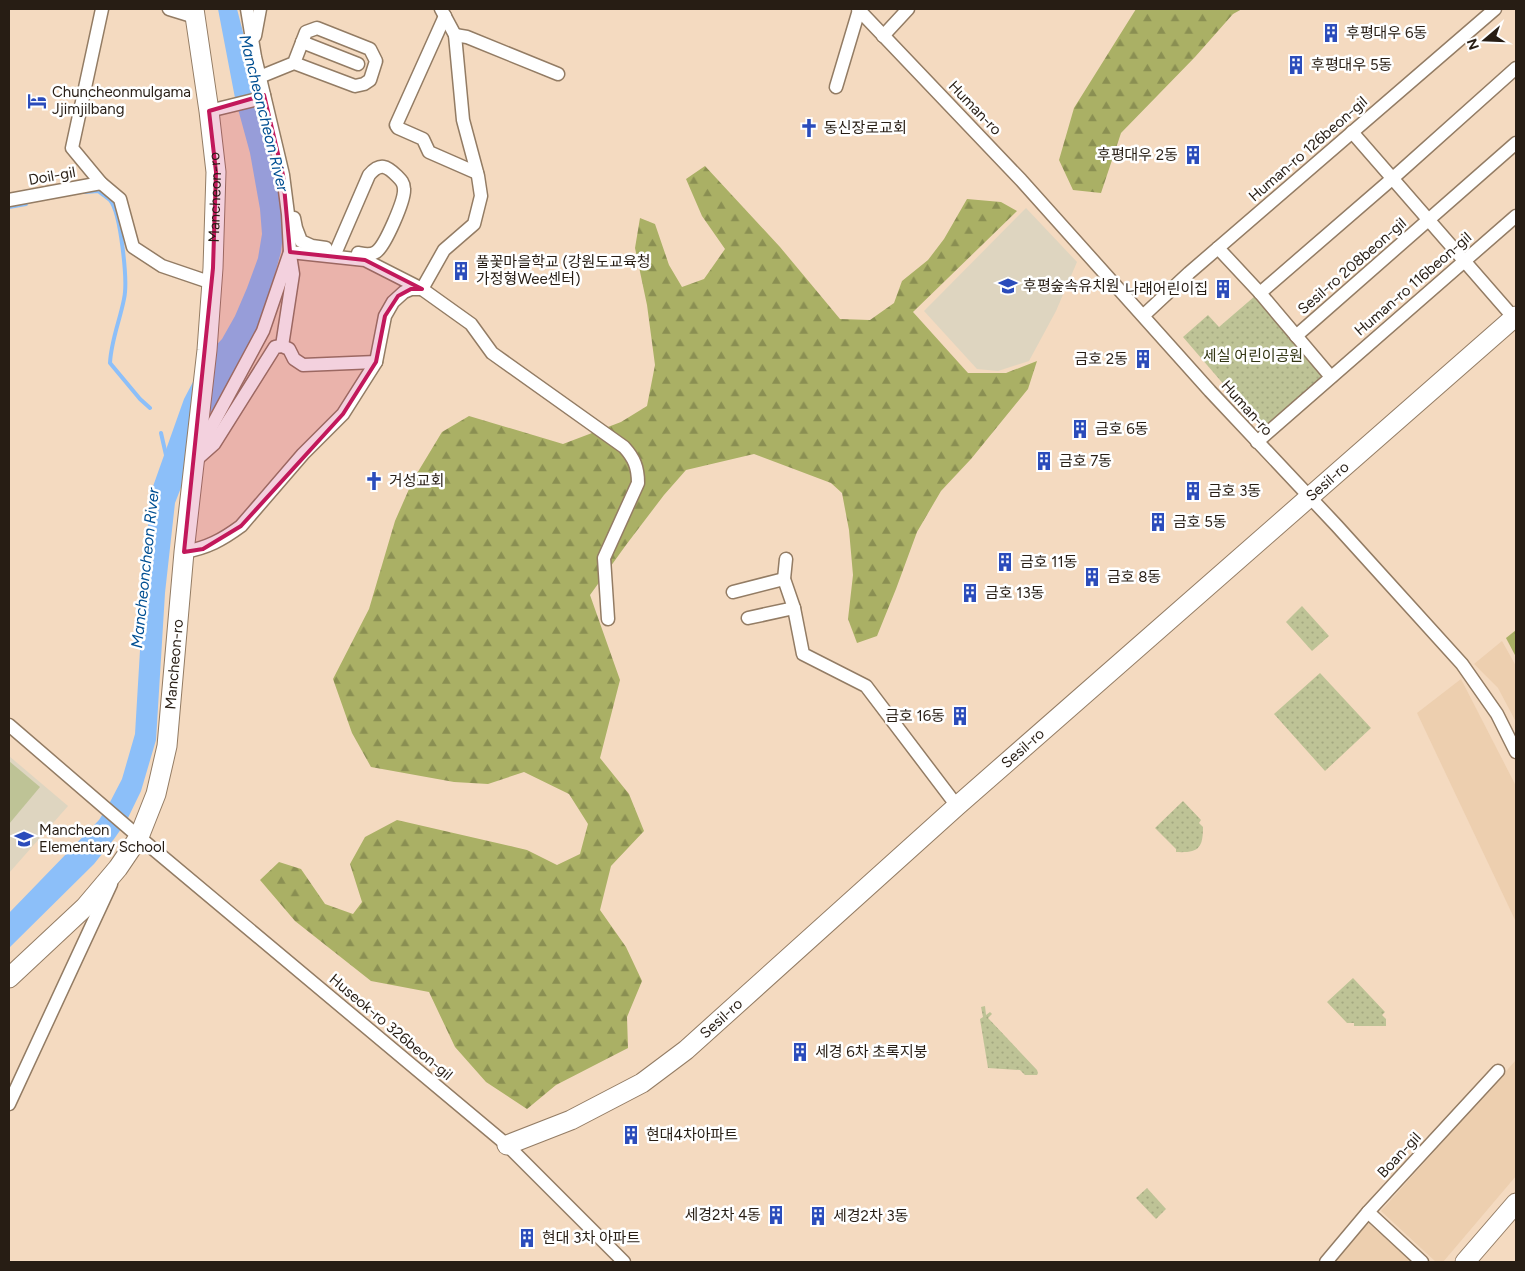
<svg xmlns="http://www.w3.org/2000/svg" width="1525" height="1271" font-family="Figtree,'Noto Sans KR',sans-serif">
  <defs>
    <pattern id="forest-firs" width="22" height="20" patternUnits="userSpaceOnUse" patternTransform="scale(1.25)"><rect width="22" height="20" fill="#aab065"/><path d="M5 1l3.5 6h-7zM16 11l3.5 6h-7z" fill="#8a8f52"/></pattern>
    <pattern id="park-dots" width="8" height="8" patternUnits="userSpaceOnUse" patternTransform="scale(1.25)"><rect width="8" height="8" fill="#bec396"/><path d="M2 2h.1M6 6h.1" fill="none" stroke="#a3a780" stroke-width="1.8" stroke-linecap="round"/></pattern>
  </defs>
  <rect width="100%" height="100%" fill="#f4dac0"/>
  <g fill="#edcfaf">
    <polygon points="1502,641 1516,666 1516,722 1498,688 1474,664"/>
    <polygon points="1461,679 1516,786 1516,922 1417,713"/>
    <polygon points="1516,1060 1516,1176 1443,1262 1436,1262 1381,1211"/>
    <polygon points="1368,1223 1412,1262 1334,1262"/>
  </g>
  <g fill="#ded5c0">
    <polygon points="1026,208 1077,262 1056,311 1029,361 998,371 977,369 924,311"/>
    <polygon points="9,756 68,806 9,873"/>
  </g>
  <polygon fill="#bec396" points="9,761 40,787 9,824"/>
  <g fill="url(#forest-firs)">
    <polygon points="1136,9 1242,9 1233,14 1195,57 1121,133 1101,193 1073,190 1059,160 1074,108"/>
    <polygon points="705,166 780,247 840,319 870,320 894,303 902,281 928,260 944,239 967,199 1001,202 1017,211 913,312 968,373 1006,373 1037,361 1028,389 971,459 941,491 917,532 896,589 877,636 857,643 848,619 853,575 849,530 842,493 831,483 754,454 686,470 664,495 626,545 590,595 620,680 600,758 629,794 644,831 611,866 600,910 626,947 642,981 627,1017 628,1048 556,1085 527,1109 486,1082 455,1047 429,992 371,981 295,921 260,880 279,862 301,869 325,904 353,914 362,902 350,864 365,837 397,820 527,850 557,865 580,854 588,824 569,794 524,772 488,784 454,782 371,767 352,733 333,679 369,609 395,521 413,480 442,432 469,416 563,444 621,422 647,406 655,365 647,305 635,248 640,218 655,224 669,265 682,287 704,279 725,249 702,216 686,179"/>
    <polygon points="1516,630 1516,657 1506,638"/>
  </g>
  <g fill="url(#park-dots)">
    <polygon points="1255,296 1324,376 1262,429 1183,337 1208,315 1219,327"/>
    <polygon points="1302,606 1329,636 1312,651 1286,622"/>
    <polygon points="1320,673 1371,728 1325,771 1274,714"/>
    <path d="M1183 801 1201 820 1199 823 1203 827C1203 849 1198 853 1176 852V849L1155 828Z"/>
    <polygon points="1353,978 1385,1012 1382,1015 1386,1019 1386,1026 1354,1026 1354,1023 1347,1023 1327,1002"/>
    <polygon points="985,1006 986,1015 990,1012 992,1014 988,1018 1037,1070 1038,1073 1037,1075 1025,1075 1020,1070 988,1068 980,1019 983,1017 981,1007"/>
    <polygon points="1147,1188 1166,1209 1156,1219 1136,1198"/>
  </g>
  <polygon fill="#8cbff9" points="218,9 237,9 280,176 285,215 281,252 259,331 227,390 210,413 175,503 165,593 156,740 141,791 126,822 114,839 94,864 9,948 9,913 99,820 109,804 122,779 135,734 146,550 151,492 184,399 207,355 222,339 235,316 247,288 258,258 262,234 260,209 250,153 235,98"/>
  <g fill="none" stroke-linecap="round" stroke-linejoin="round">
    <g stroke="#8cbff9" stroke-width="4">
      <path d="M85 192 98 191C102 194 107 197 110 200 121 213 128 282 124 299 120 320 111 341 110 363L140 399 150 408"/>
      <polyline points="9,207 26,204"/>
      <polyline points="161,433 166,455"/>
    </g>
    <g stroke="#937c64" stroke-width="15">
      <g id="street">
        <polyline points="102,9 72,148 101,183 120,199 133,247 162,266 212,283"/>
        <polyline points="169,9 195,17"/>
        <path d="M247 9 255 57 283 175 288 214 290 252 365 260 422 289 471 324 492 353 624 447C634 458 638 467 638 483L604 558 608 619"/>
        <polyline points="858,9 1021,180 1210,391 1337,526 1462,664 1497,714 1516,752"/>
        <polyline points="445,16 396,125 398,128 423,139 429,152 477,173"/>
        <polyline points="455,35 467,37 558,74"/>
        <polyline points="255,36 260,9"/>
        <polyline points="883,36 908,9"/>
        <polyline points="302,42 358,64"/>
        <polyline points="262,76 294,63 355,86 364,84 370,80 376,61 370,49 317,28 306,32 294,63"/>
        <polyline points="836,87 859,10"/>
        <polyline points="209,111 262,98 264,95"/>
        <polyline points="1352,132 1514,318"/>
        <polyline points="9,200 101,183"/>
        <polyline points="294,218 296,228 301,241 312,246 326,248"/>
        <polyline points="1218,248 1260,293 1331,377"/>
        <path d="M337 249 369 175C380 162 387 166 397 176 401 180 404 183 404 189 405 200 385 246 376 252 370 256 364 254 358 253"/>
        <polyline points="422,289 444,250 474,224 481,196 478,176 463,120 455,35 441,9"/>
        <polyline points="1260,293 1393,178 1516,68"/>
        <polyline points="1144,315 1189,273 1495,9"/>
        <polyline points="1296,336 1516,143"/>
        <polyline points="282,346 293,274 290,255"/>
        <polyline points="1257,442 1516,216"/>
        <polyline points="199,450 263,331 290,252"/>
        <polyline points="196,460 214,444 275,347 282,346 289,349 294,359 303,365 376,362"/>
        <path d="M184 552C207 548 222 540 241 526L303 454 343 414 376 362 385 316 393 302 404 292 411 289H422"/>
        <polyline points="786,559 784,579 794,608 803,654 866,686 957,806"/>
        <polyline points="733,592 784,579"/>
        <polyline points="748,618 794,608"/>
        <polyline points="9,725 139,837 507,1145 624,1262"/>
        <polyline points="9,1104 111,884"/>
        <polyline points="1368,1212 1422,1262"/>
        <polyline points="1326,1262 1368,1212 1498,1071"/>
      </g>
    </g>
    <g stroke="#937c64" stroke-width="21">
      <g id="secondary">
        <path id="s1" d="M9 978 85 907 118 868 139 837 156 794 167 746 184 552 207 350 213 268 216 172 209 111 194 9"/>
        <path id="s2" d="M507 1145 571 1120 642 1083 686 1050 957 806 1516 316"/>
        <polyline points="1465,1262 1516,1203"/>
      </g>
    </g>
    <use href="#street" stroke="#fff" stroke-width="12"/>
    <use href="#secondary" stroke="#fff" stroke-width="19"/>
  </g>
  <path fill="#c2185b" fill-opacity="0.2" stroke="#c2185b" stroke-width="4" stroke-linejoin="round" d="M264 95 283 175 290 252 365 260 422 289H411L398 296 385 316 376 362 343 414 241 526 203 549 184 552 213 268 216 172 209 111Z"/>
  <defs>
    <g id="building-bare" transform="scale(1.5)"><path d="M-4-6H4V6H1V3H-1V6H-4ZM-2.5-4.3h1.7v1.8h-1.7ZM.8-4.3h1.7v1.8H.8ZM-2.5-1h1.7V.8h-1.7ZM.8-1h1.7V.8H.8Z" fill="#2b4cbb" stroke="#fff" stroke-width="2.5" paint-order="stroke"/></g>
    <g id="hotel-bare" transform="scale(1.5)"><path d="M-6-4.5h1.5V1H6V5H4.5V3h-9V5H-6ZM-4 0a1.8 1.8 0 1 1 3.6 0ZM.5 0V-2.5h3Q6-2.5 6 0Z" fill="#2b4cbb" stroke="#fff" stroke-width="2.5" paint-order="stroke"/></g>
    <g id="church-bare" transform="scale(1.5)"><path d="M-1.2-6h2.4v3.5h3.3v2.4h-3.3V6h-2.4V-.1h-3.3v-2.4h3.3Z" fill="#2b4cbb" stroke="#fff" stroke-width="2.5" paint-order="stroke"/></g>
    <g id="school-bare" transform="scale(1.5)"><path d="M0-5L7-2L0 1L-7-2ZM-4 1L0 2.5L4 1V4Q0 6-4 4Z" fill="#2b4cbb" stroke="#fff" stroke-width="2.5" paint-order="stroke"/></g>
  </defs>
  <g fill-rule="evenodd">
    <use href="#building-bare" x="1331" y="33"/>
    <use href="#building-bare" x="1296" y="65"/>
    <use href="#hotel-bare" x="37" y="101"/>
    <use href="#church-bare" x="809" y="128"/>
    <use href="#building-bare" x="1193" y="155"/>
    <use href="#building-bare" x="461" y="271"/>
    <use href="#school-bare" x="1008" y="286"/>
    <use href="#building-bare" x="1223" y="289"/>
    <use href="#building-bare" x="1143" y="359"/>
    <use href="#building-bare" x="1080" y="429"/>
    <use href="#building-bare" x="1044" y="461"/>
    <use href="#church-bare" x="374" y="481"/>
    <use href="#building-bare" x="1193" y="491"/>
    <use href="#building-bare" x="1158" y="522"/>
    <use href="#building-bare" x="1005" y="562"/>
    <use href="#building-bare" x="1092" y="577"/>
    <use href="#building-bare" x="970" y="593"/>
    <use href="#building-bare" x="960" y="716"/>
    <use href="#school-bare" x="24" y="839"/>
    <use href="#building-bare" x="800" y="1052"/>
    <use href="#building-bare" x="631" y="1135"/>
    <use href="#building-bare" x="776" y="1215"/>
    <use href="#building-bare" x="818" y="1216"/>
    <use href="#building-bare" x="527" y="1238"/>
  </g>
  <g text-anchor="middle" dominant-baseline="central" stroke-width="5" stroke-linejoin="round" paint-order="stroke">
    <g font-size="15" fill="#271d14" stroke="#fff" text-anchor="start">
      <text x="1346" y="33">후평대우 6동</text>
      <text x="1311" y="65">후평대우 5동</text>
      <text x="52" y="92">Chuncheonmulgama<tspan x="52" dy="17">Jjimjilbang</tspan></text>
      <text x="824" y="128">동신장로교회</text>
      <text x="1178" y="155" text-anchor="end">후평대우 2동</text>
      <text x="476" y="262">풀꽃마을학교 (강원도교육청<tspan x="476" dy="17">가정형Wee센터)</tspan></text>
      <text x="1023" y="286">후평숲속유치원</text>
      <text x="1208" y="289" text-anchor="end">나래어린이집</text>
      <text x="1128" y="359" text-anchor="end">금호 2동</text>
      <text x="1095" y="429">금호 6동</text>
      <text x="1059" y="461">금호 7동</text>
      <text x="389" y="481">거성교회</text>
      <text x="1208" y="491">금호 3동</text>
      <text x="1173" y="522">금호 5동</text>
      <text x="1020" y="562">금호 11동</text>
      <text x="1107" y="577">금호 8동</text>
      <text x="985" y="593">금호 13동</text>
      <text x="945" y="716" text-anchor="end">금호 16동</text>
      <text x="39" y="830">Mancheon<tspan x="39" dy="17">Elementary School</tspan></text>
      <text x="815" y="1052">세경 6차 초록지붕</text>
      <text x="646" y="1135">현대4차아파트</text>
      <text x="761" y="1215" text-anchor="end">세경2차 4동</text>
      <text x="833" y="1216">세경2차 3동</text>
      <text x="542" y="1238">현대 3차 아파트</text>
    </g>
    <g font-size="15" fill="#271d14" stroke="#fff">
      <text transform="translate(975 108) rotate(46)">Human-ro</text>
      <text transform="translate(1308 149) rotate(-41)">Human-ro 126beon-gil</text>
      <text transform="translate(52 176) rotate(-10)">Doil-gil</text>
      <text stroke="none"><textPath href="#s1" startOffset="839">Mancheon-ro</textPath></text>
      <text transform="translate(1352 266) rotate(-41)">Sesil-ro 208beon-gil</text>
      <text transform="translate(1413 284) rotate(-41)">Human-ro 116beon-gil</text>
      <text transform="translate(1247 408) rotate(48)">Human-ro</text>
      <text stroke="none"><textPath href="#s2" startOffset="1061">Sesil-ro</textPath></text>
      <text stroke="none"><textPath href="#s1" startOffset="370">Mancheon-ro</textPath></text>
      <text stroke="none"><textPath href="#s2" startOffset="656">Sesil-ro</textPath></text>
      <text stroke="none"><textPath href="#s2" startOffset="251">Sesil-ro</textPath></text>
      <text transform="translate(391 1027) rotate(40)">Huseok-ro 326beon-gil</text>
      <text transform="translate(1399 1155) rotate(-47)">Boan-gil</text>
    </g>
    <g font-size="15" fill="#333614" stroke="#fff">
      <text x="1253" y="356">세실 어린이공원</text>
    </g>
    <g font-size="16" font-style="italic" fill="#004f92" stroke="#fff">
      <text transform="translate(264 113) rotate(76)">Mancheoncheon River</text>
      <text transform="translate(145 568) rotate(-84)">Mancheoncheon River</text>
    </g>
  </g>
  <rect width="1525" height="1271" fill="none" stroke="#271d14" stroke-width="20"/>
  <g transform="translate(1485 40) rotate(251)" stroke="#ffffff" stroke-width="4" paint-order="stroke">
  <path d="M0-4L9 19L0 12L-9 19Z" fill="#271d14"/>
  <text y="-8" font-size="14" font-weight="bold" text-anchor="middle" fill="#271d14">N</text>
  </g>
</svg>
